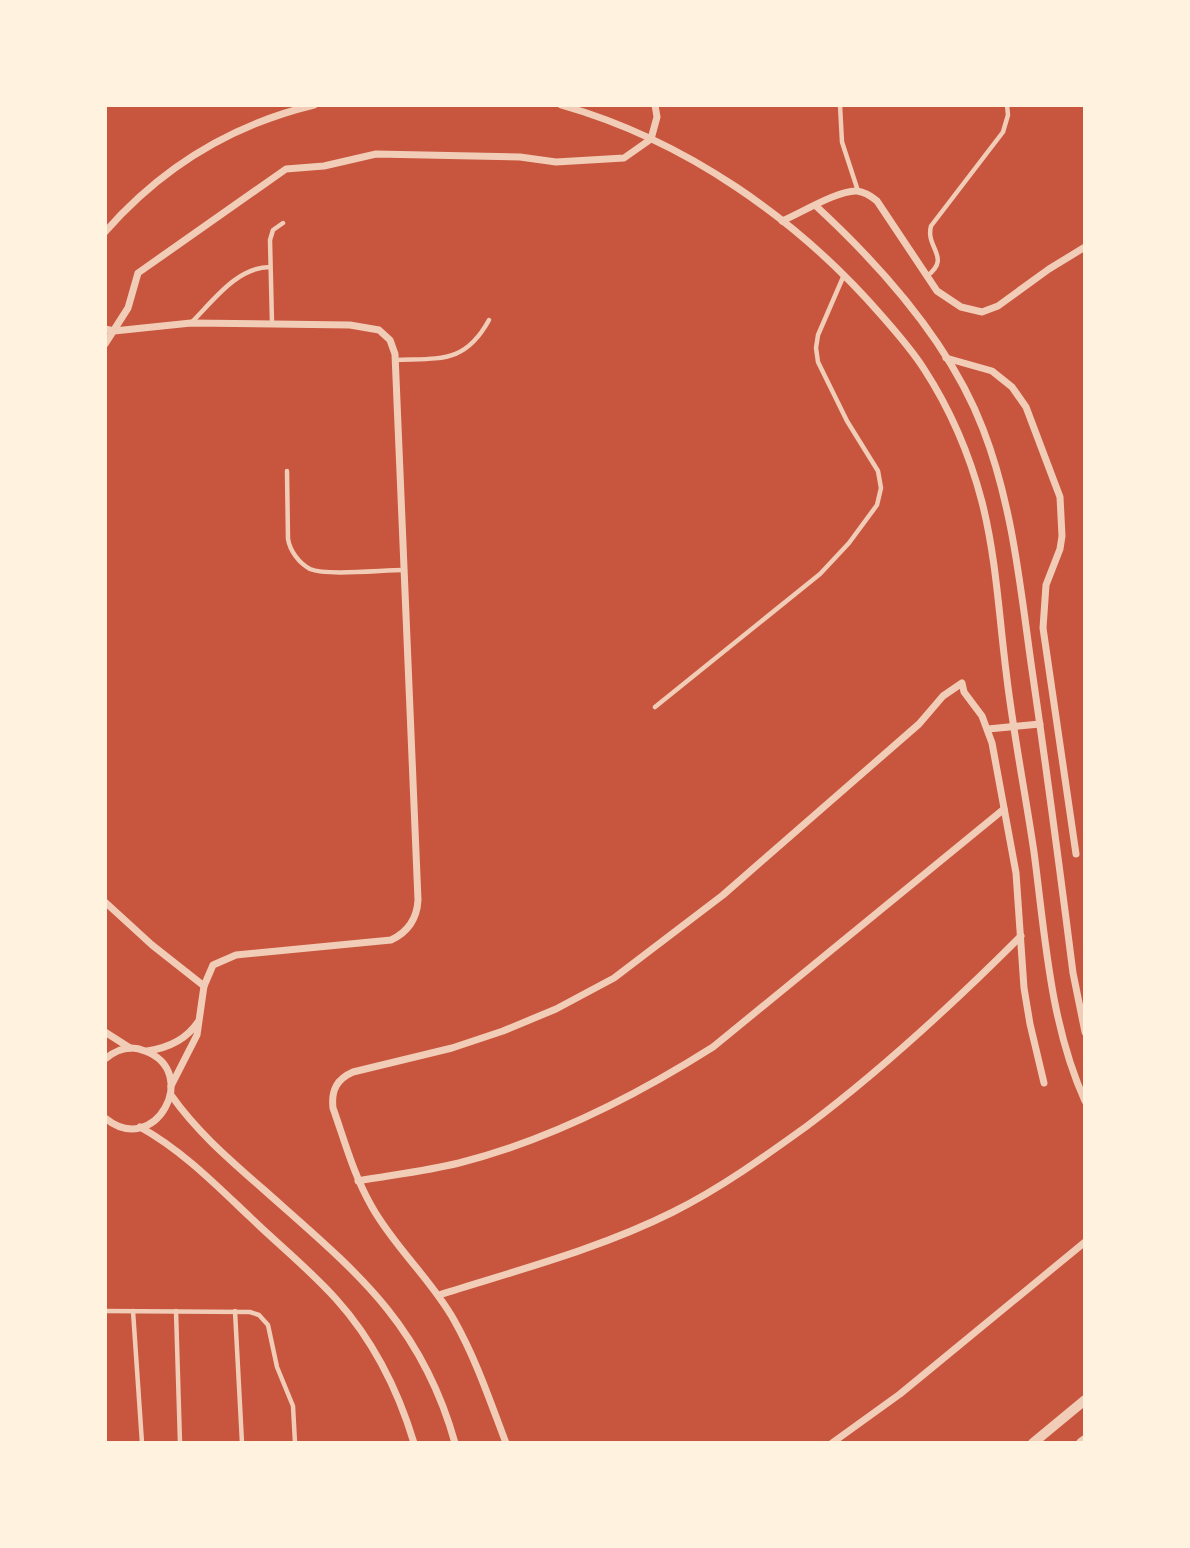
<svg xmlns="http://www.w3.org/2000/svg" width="1190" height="1548" font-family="'IBM Plex Serif',serif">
  <rect width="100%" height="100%" fill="#c8553d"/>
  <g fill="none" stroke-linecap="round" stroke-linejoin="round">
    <g stroke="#f1ccb7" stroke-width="4.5">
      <polyline points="840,105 842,142 858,191"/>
      <path d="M927 276C952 257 925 248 931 226L1003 132 1008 115 1007 105"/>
      <path d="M191 323C213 301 237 267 270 267"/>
      <polyline points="272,323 270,240 273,230 283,223"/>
      <path d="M395 360C440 358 465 364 489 320"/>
      <path d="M287 471 288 539C290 551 299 563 310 569 327 576 382 570 403 570"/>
      <polyline points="655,707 820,574 849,543 877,505 881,488 878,471 847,421 818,362 816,348 818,335 844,275"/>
      <polyline points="105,1311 250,1312 259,1315 268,1325 277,1367 293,1406 295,1443"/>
      <polyline points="133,1311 142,1443"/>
      <polyline points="176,1311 180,1443"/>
      <polyline points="235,1311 242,1443"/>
    </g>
    <g stroke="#f1ccb7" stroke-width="7">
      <path d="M561 105C685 140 798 219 882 316 897 333 912 350 924 369 950 409 970 456 982 502 996 557 999 615 1006 671 1013 732 1025 791 1034 852 1045 935 1050 1024 1085 1101"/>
      <path d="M816 206C881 266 951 345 983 429 1012 504 1020 584 1031 663 1046 766 1060 870 1073 973L1085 1032"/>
      <path d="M782 221C801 213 838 190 857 191 865 192 871 196 877 201L937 291 961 307 982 312 998 306 1049 269 1085 247"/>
      <path d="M105 232C161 168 231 125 314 105"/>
      <path d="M105 329 114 331 191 323 350 325 379 330 390 340 395 354 418 900C417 919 408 932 391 940L236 955 213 965 204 986 197 1035 171 1086"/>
      <polyline points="105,344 128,308 138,273 286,169 324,166 376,154 520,157 556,162 624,158 651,139 657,117 655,105"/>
      <polyline points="946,358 992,371 1012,387 1026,407 1060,497 1062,536 1060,549 1046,585 1043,628 1076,854"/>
      <polyline points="988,729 1040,724"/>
      <polyline points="105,902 152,945 204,986"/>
      <polyline points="105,1032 130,1048"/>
      <path d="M147 1051C168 1048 186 1040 198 1022"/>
      <path d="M105 1059C117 1049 131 1045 145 1051 202 1072 155 1159 105 1118"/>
      <path d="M171 1095C197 1132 230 1160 263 1189 353 1269 421 1321 455 1443"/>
      <path d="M140 1127C183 1151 216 1185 251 1218 279 1245 310 1270 336 1299 373 1340 398 1390 414 1443"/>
      <path d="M358 1181C392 1175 426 1171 459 1163 550 1140 634 1097 713 1047L1004 809"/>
      <path d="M439 1295C518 1270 599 1249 673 1212 721 1188 764 1157 807 1126 884 1068 953 1004 1021 936"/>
      <path d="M506 1443C490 1401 476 1359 454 1320 431 1279 395 1248 372 1207 354 1176 345 1142 333 1108 331 1090 337 1079 353 1072L452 1048 503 1031 556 1009 614 978 723 895 919 724 943 696 962 683 964 692 982 716 992 743 1016 873 1024 988 1030 1024 1044 1083"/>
      <polyline points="832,1443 900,1394 1085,1242"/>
    </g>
    <g stroke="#f1ccb7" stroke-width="10">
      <polyline points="1033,1443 1085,1400"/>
      <polyline points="1081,1443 1085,1440"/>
    </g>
  </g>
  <rect width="1190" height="1548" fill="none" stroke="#fff3e0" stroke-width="214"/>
</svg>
